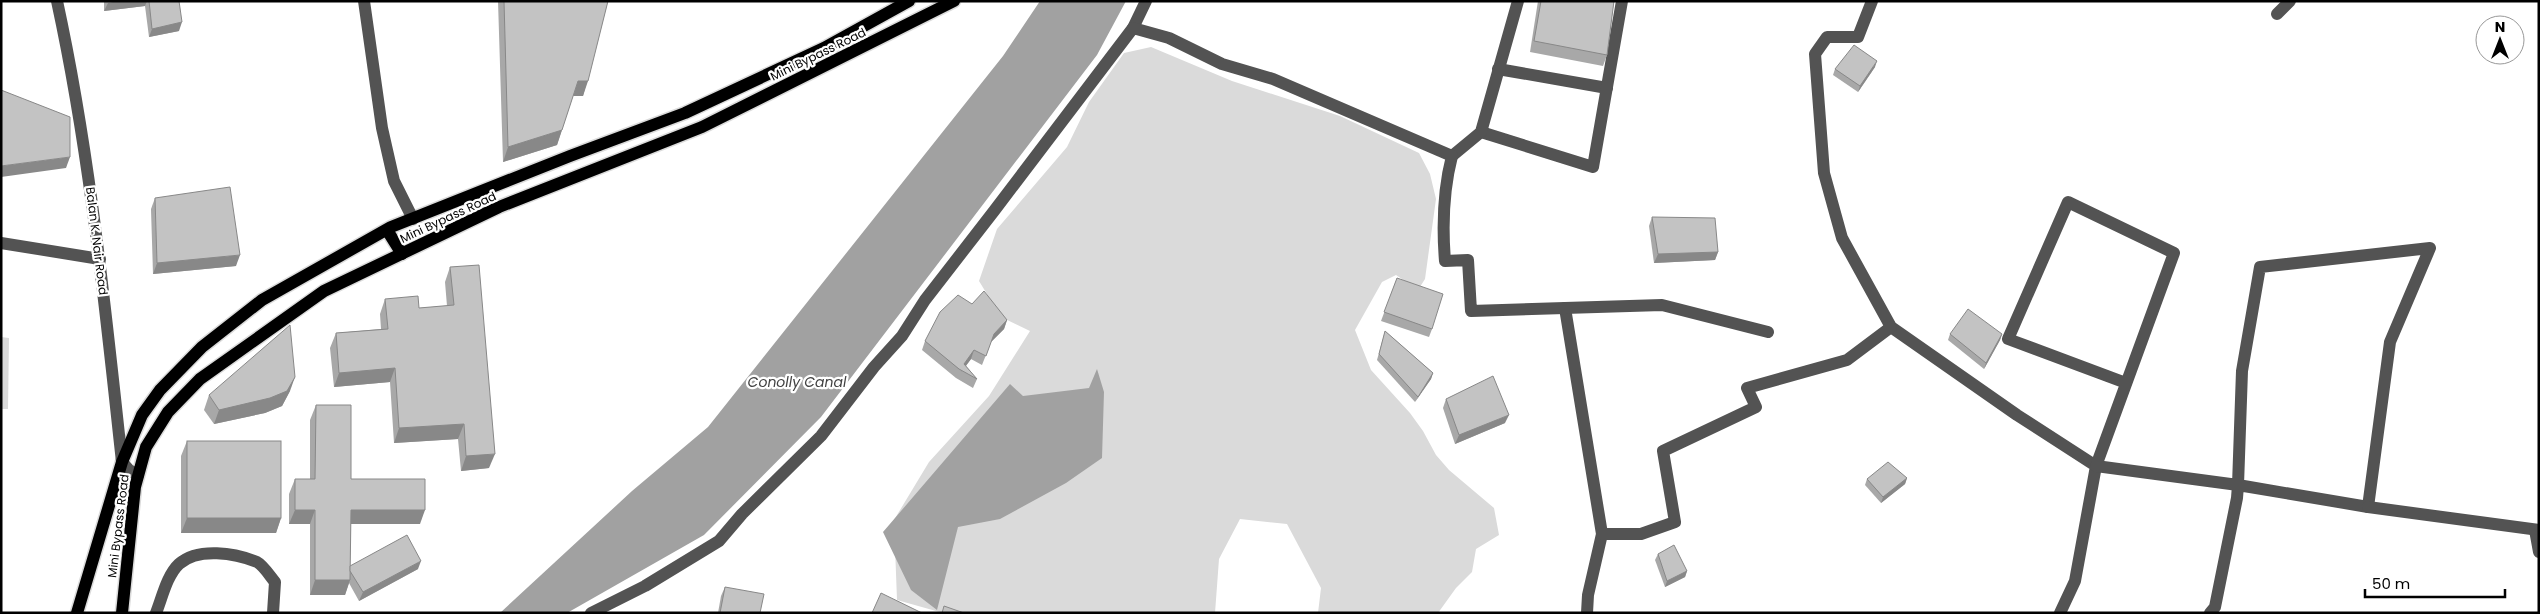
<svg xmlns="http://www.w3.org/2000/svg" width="2540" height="614" font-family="Poppins,sans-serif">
  <rect width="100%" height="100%" fill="#fff"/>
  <g fill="#dadada">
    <polygon points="1151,47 1232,81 1340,116 1419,153 1430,174 1436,199 1425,279 1418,290 1396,275 1382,282 1355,330 1371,370 1410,413 1423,431 1436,455 1449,470 1494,508 1499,535 1476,549 1472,572 1456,588 1438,613 1318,613 1321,588 1287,524 1240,519 1219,559 1215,613 943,613 897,600 894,520 929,462 989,396 1030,331 1001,317 979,281 997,229 1067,147 1089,102 1124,53"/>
    <polygon points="1,337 9,338 8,409 1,409"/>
  </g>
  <g fill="#a1a1a1">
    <polygon points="1040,1 1126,1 1097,55 821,417 704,535 567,613 500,613 632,491 708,427 1003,56"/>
    <polygon points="1097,369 1104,392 1102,458 1066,483 1000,519 958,527 937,610 911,590 883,532 1010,384 1023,396 1089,388"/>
  </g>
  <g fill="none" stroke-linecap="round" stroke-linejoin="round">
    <g stroke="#dbdbdb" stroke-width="15">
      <g id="major">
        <polyline points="387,230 402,254"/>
        <polyline points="77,613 122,462 142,415 160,390 202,347 262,300 391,227 570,156 685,113 824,48 909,1"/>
        <polyline points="122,613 135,487 146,447 168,412 200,379 324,291 499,207 702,127 954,1"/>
      </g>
    </g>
    <g stroke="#535353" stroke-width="12">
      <path d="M57 1C90 153 105 307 122 462L129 470 138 475"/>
      <polyline points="364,1 382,128 394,181 413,219"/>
      <polyline points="1872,1 1858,37 1827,37 1815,54 1824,173 1842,238 1891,327 2017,415 2096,466 2075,581 2060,613"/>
      <polyline points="2277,14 2290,1"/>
      <polyline points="1133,28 1146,1"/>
      <polyline points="1498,69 1607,88"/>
      <polyline points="1481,132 1593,167 1622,1"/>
      <polyline points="1452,156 1481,132 1518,1"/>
      <polyline points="1,243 100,259"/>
      <polyline points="1565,308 1602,534 1588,595 1587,613"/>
      <polyline points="2126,383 2008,339 2068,202 2174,253 2096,466 2238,485 2368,507 2390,342 2430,248 2260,267 2242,371 2238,485 2237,498 2215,607 2210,613"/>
      <polyline points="2368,507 2539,530"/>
      <polyline points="2535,530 2539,552"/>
      <polyline points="1602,534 1641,534 1675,522 1663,451 1756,407 1747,388 1847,360 1891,327"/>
      <path d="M156 613C162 598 167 575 179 564 198 547 235 553 257 562 263 565 270 576 275 582L273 613"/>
      <path d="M591 613 645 586 719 541 742 514 821 436 874 367 902 336 925 300 994 211 1133 28 1169 38 1222 64 1273 79 1452 156C1443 191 1442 224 1445 261L1468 260 1471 311 1662 305 1768 332"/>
    </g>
    <use href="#major" stroke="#000" stroke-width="12"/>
  </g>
  <g fill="#a8a8a8">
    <polygon points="104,1 179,1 179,31 149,37 145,6 104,11"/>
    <polygon points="498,1 608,1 583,96 573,96 557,145 503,162"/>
    <polygon points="1538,1 1614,1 1607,55 1603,66 1530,52"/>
    <polygon points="1875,67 1858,92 1833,75 1835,69"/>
    <polygon points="155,198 236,266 153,274 151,209"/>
    <polygon points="1652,217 1718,252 1715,260 1654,263 1649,226"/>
    <polygon points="450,267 489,468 461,471 458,439 394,443 390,382 334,387 330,348 336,333 381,329 380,314 385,299 419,308 447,306 445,282"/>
    <polygon points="1397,278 1432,329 1429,337 1381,321"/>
    <polygon points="972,304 1007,320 1004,329 991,342 982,365 971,359 966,366 977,379 973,388 956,378 922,350 925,341"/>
    <polygon points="1385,331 1433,373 1431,379 1415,402 1377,360"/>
    <polygon points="1950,334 2002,334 2000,340 1984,369 1948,340"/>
    <polygon points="290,391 282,406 265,413 214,424 204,410 209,395"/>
    <polygon points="1446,399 1505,423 1455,444 1443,408"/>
    <polygon points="316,405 351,479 420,524 351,524 350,566 418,569 359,601 349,583 345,595 310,595 310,524 289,524 289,494 295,479 310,479 310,420"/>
    <polygon points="187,441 281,518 276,533 181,533 181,456"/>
    <polygon points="1907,478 1905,484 1881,503 1865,485 1867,479"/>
    <polygon points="1658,554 1687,571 1685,577 1665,587 1655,560"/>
    <polygon points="725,587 760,613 718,613 721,596"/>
  </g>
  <g fill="#888">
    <polygon points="118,1 147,1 145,6 104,11 108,3"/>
    <polygon points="182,22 179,31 149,37 152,29"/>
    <polygon points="1877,61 1875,67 1858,92 1860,86"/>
    <polygon points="578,81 588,81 583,96 573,96"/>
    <polygon points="562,130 557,145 503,162 508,147"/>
    <polygon points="70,157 66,168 1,177 1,166"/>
    <polygon points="1718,252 1715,260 1654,263 1658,254"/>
    <polygon points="240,255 236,266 153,274 157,263"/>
    <polygon points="1007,320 1004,329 991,342 994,334"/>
    <polygon points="2002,334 2000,340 1984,369 1986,363"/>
    <polygon points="974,350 971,359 961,372 964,364"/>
    <polygon points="395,368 390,382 334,387 339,373"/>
    <polygon points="1433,373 1431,379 1415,402 1418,397"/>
    <polygon points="295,377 290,391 282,406 265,413 214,424 219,410"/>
    <polygon points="1509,415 1505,423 1455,444 1459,435"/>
    <polygon points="464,424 458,439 394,443 399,428"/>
    <polygon points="495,454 489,468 461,471 466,456"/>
    <polygon points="1907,478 1905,484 1881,503 1883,497"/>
    <polygon points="295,510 315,510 310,524 289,524"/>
    <polygon points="351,510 425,510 420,524 345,524"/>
    <polygon points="187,518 281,518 276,533 181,533"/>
    <polygon points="421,561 418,569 359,601 363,592"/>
    <polygon points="1687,571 1685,577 1665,587 1667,581"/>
    <polygon points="315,580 350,580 345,595 310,595"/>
  </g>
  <g fill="#c3c3c3" stroke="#888">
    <polygon points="149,1 179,1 182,22 152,29"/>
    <polygon points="504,1 608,1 588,81 578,81 562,130 508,147"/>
    <polygon points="1541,1 1614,1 1607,55 1534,41"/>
    <polygon points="1854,45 1877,61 1860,86 1835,69"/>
    <polygon points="1,90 70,117 70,157 1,166"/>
    <polygon points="230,187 240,255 157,263 155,198"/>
    <polygon points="1652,217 1715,218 1718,252 1658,254"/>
    <polygon points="479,265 495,454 466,456 464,424 399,428 395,368 339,373 336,333 388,329 385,299 418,296 419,308 454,305 450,267"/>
    <polygon points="1397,278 1443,294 1432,329 1384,312"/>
    <polygon points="984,291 1007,320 994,334 986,356 974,350 964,364 977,379 959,369 925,341 940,312 958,295 972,304"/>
    <polygon points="1968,309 2002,334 1986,363 1950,334"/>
    <polygon points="290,325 295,377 287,391 270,398 219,410 209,395"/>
    <polygon points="1385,331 1433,373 1418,397 1379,354"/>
    <polygon points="1493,376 1509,415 1459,435 1446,399"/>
    <polygon points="316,405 351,405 351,479 425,479 425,510 351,510 350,580 315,580 315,510 295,510 295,479 315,479"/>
    <rect x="187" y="441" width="94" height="77"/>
    <polygon points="1888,462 1907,478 1883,497 1867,479"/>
    <polygon points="407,535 421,561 363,592 350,571 350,566"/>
    <polygon points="1674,545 1687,571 1667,581 1658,554"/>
    <polygon points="725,587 764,594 760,613 720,613"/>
    <polygon points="881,593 922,613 872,613"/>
    <polygon points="944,606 964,613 942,613"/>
  </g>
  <g text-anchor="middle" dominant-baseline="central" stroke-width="4.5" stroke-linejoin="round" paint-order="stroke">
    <g font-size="12" fill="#000" stroke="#fff">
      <text transform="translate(818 54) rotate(-26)">Mini Bypass Road</text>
      <text transform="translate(448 217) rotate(-25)">Mini Bypass Road</text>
      <text transform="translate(97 241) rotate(83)">Balan K. Nair Road</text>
      <text transform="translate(118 526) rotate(-83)">Mini Bypass Road</text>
    </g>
    <g font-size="14" font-style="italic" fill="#424242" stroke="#fff">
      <text x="797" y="382">Conolly Canal</text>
    </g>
  </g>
  <rect width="2540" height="614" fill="none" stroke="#000000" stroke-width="5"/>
  <g transform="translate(2500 40)"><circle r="24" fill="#ffffff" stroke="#999999"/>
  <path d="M0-4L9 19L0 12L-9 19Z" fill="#000000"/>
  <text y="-8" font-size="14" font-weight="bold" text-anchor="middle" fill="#000000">N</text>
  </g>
  <path d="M2365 589v8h140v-8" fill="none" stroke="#000000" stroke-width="2.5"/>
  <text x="2372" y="589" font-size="15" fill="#000000" stroke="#ffffff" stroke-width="4" paint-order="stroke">50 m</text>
</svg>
